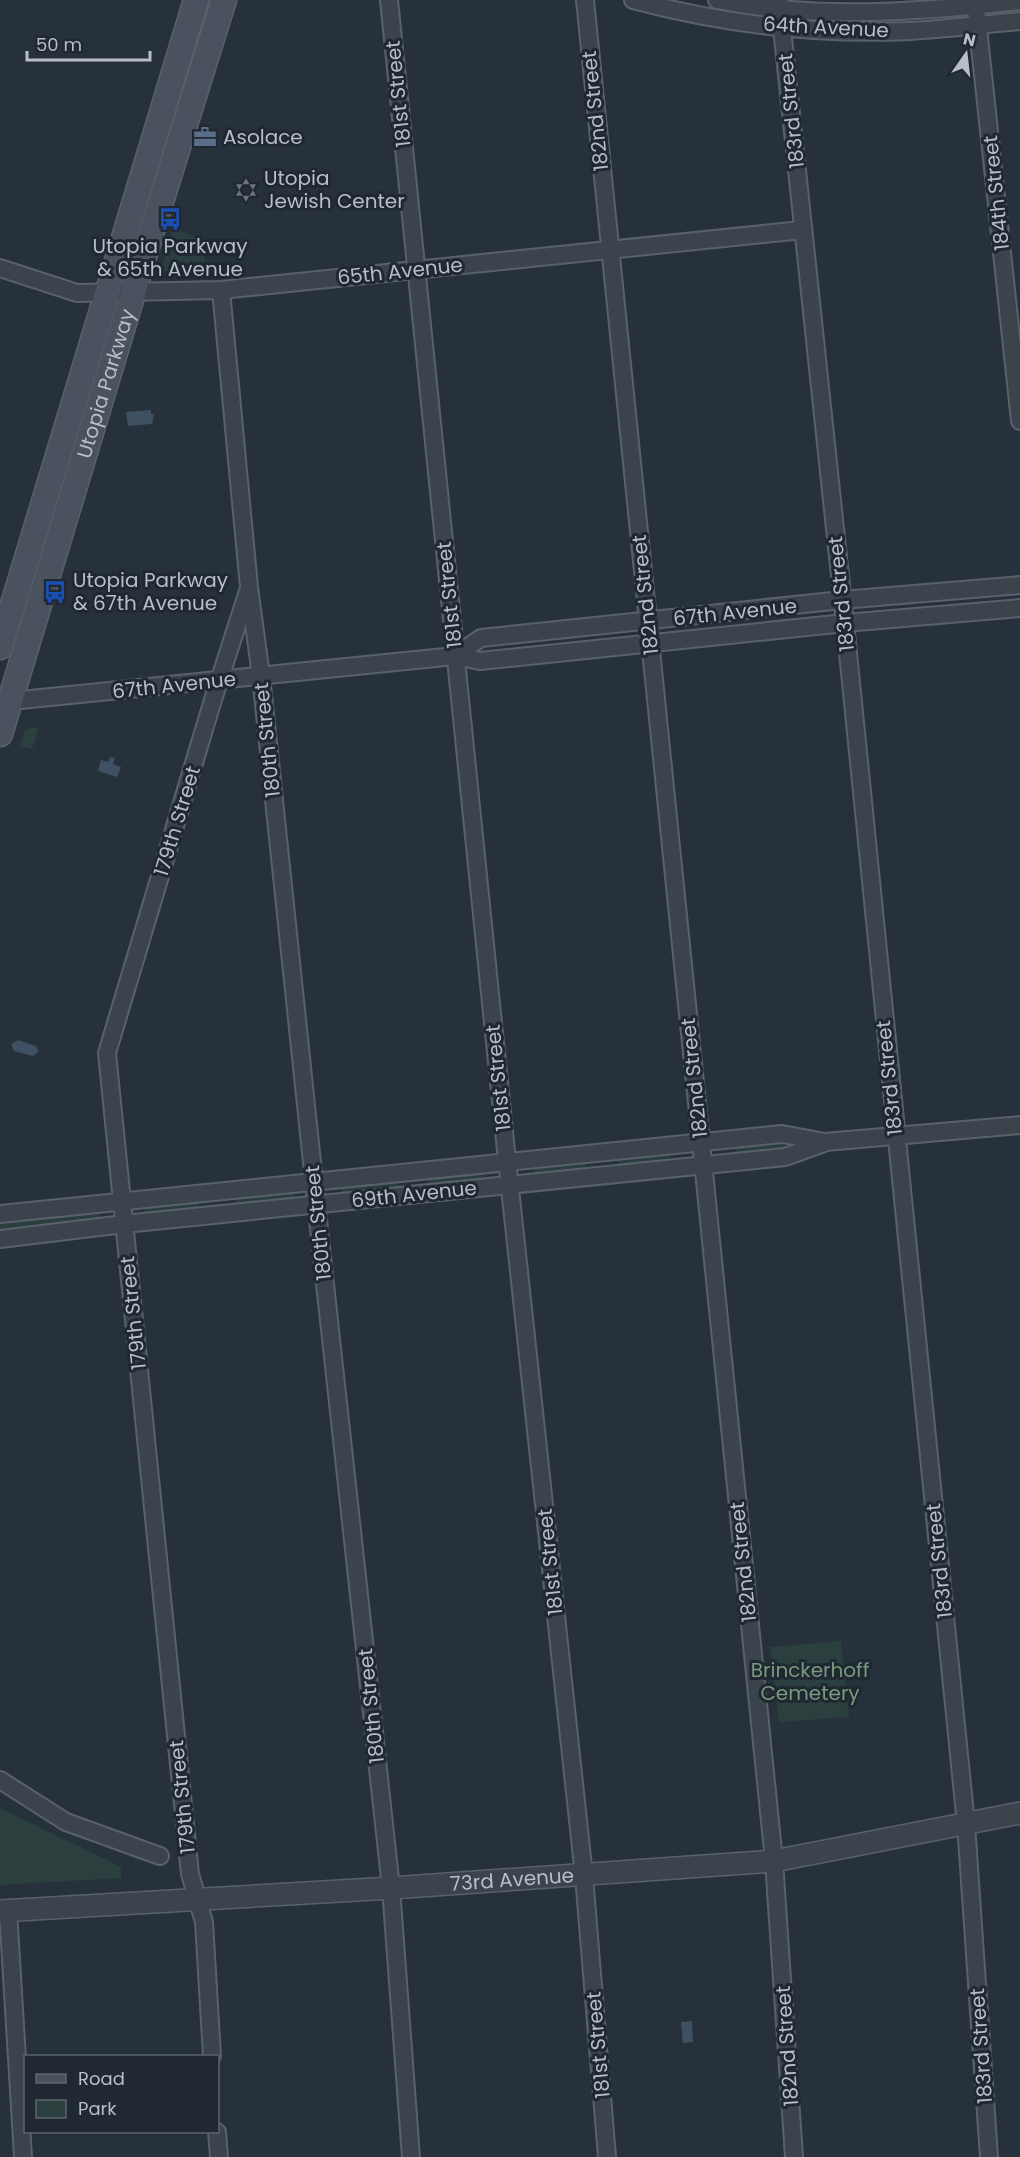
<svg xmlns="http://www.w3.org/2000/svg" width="1020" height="2157" font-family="Poppins,sans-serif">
  <rect width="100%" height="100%" fill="#27313c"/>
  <g fill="#2c3f3f">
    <polygon points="173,228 201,239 207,271 161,271"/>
    <polygon points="39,727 32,749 20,746 25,729"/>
    <polygon points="780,1141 784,1143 784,1151 739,1156 735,1154 736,1145"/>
    <polygon points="664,1152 669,1155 670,1160 667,1163 623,1167 619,1165 618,1161 621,1158"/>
    <polygon points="580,1162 586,1164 587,1169 583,1172 535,1175 534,1171 537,1167"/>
    <polygon points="478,1171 483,1174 484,1178 481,1182 428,1185 428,1181 431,1177"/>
    <polygon points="395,1181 398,1183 399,1188 344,1196 341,1189 344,1185"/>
    <polygon points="290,1192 293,1194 293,1198 291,1202 235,1204 235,1200 238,1197"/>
    <polygon points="193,1201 197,1203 199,1208 148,1216 144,1210 147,1206"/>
    <polygon points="97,1211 101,1219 0,1232 0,1220"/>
    <polygon points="841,1641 849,1717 779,1722 770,1647"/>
    <polygon points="0,1808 121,1867 121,1878 0,1885"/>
  </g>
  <g fill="#3f5062">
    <polygon points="151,410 151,414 154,414 152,424 128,426 126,412"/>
    <polygon points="110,757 115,758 113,764 121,767 117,777 98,771 101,760 108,762"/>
    <polygon points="18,1040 36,1046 38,1052 33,1056 14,1051 11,1044"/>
    <polygon points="692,2021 693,2042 683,2043 681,2022"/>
  </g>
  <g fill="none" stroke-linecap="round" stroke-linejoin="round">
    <g stroke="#59616a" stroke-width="20">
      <g id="minor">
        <polyline points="389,0 506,1151 584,1876 607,2157"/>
        <polyline points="585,0 774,1861 794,2157"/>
        <path d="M633 0C723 24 818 35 910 31 947 29 984 24 1020 21"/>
        <path d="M717 0C816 20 920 12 1020 1"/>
        <polyline points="779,0 845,623 966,1824 989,2157"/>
        <polyline points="975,0 1020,421"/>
        <polyline points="0,268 77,293 221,290 802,230"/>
        <polyline points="221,290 249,587 261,676 319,1229 391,1888 411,2157"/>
        <polyline points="455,656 481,638 842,600 1020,585"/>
        <polyline points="1,702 455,656 480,661 845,623 1020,608"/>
        <polyline points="0,1214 782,1134 825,1142 1020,1125"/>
        <polyline points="0,1239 124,1224 785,1157 824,1143"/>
        <polyline points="0,1780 66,1822 160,1856"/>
        <polyline points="8,1910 23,2157"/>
        <polyline points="212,2056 204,1922 190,1874 107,1053 212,703 248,591"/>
        <polyline points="217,2132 219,2157"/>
      </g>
    </g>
    <g stroke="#59616a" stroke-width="24">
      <g id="tertiary">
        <path id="s1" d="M0 1911 391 1888 774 1861 1020 1813"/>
      </g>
    </g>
    <g stroke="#59616a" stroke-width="27">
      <g id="secondary">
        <polyline points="0,647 196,0"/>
        <path id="s2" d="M0 734 150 237 224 0"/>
      </g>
    </g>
    <use href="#minor" stroke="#3b434c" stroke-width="16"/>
    <use href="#tertiary" stroke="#3b434c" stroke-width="21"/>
    <use href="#secondary" stroke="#49525e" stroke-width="24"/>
  </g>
  <defs>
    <g id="office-bare" transform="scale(1.8)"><path d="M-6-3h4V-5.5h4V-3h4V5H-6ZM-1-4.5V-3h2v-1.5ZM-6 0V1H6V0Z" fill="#5c6f8a" stroke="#202831" stroke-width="2.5" paint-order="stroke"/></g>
    <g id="synagogue-bare" transform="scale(1.8)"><path d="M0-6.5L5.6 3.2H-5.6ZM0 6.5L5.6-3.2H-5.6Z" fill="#6b7280" stroke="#202831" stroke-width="2.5" paint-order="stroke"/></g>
    <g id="bus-bare" transform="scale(1.8)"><path d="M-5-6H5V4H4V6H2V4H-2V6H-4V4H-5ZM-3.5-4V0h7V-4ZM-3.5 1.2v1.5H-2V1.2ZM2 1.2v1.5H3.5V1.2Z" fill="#1a4fb4" stroke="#202831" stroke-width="2.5" paint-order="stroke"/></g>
  </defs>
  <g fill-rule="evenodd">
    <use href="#office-bare" x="205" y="137"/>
    <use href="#synagogue-bare" x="246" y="190"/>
    <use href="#bus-bare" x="170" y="219"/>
    <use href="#bus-bare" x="55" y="592"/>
  </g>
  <g text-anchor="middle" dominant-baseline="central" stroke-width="6" stroke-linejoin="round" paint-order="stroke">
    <g font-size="20" fill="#b7bec7" stroke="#202831">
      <text transform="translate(826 27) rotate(3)">64th Avenue</text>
      <text transform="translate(398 94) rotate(-96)">181st Street</text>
      <text transform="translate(595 111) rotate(-96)">182nd Street</text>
      <text transform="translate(791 111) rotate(-96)">183rd Street</text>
      <text transform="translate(996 193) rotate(-96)">184th Street</text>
      <text transform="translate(400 271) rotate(-6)">65th Avenue</text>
      <text stroke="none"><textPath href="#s2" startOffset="366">Utopia Parkway</textPath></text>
      <text transform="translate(841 594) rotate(-96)">183rd Street</text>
      <text transform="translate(449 595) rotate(-96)">181st Street</text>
      <text transform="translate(645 595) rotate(-96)">182nd Street</text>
      <text transform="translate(735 612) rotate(-6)">67th Avenue</text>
      <text transform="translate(174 685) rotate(-6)">67th Avenue</text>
      <text transform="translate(267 740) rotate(-96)">180th Street</text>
      <text transform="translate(177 821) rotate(-73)">179th Street</text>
      <text transform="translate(498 1078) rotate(-96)">181st Street</text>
      <text transform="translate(694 1078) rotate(-96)">182nd Street</text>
      <text transform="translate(889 1078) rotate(-96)">183rd Street</text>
      <text transform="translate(414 1194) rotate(-6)">69th Avenue</text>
      <text transform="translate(318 1223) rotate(-96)">180th Street</text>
      <text transform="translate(133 1313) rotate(-96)">179th Street</text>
      <text transform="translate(939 1561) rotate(-96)">183rd Street</text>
      <text transform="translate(550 1562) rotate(-96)">181st Street</text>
      <text transform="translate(743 1562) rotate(-96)">182nd Street</text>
      <text transform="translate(371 1706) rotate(-96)">180th Street</text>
      <text transform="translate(182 1797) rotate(-96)">179th Street</text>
      <text stroke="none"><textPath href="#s1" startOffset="513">73rd Avenue</textPath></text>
      <text transform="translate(598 2045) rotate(-95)">181st Street</text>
      <text transform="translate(787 2046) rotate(-94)">182nd Street</text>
      <text transform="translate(981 2046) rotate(-94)">183rd Street</text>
    </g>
    <g font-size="20" fill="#b7bec7" stroke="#202831" text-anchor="start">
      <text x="223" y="137">Asolace</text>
      <text x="264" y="178">Utopia<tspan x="264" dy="23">Jewish Center</tspan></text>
      <text x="170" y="246" text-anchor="middle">Utopia Parkway<tspan x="170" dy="23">&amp; 65th Avenue</tspan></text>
      <text x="73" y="580">Utopia Parkway<tspan x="73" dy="23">&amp; 67th Avenue</tspan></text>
    </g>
    <g font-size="20" fill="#789a7e" stroke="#202831">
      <text x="810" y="1670">Brinckerhoff<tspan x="810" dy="23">Cemetery</tspan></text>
    </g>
  </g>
  <rect x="24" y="2055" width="195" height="78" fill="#202831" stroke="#5c646d" stroke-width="1.5"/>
  <rect x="36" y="2074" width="30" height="9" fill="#49525e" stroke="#5c646d" stroke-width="1.5"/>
  <text x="78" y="2085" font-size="18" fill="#b7bec7">Road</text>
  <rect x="36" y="2100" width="30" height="18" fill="#2c3f3f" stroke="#5c646d" stroke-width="1.5"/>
  <text x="78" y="2115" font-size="18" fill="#b7bec7">Park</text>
  <g transform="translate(966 54) rotate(14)" stroke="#202831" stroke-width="4.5" paint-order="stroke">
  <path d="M0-4.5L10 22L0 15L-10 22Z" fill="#b7bec7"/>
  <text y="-9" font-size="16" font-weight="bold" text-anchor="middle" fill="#b7bec7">N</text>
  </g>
  <path d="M27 51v9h123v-9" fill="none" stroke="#b7bec7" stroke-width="3"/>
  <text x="36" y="51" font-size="18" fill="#b7bec7" stroke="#202831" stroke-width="4.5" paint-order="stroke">50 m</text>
</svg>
